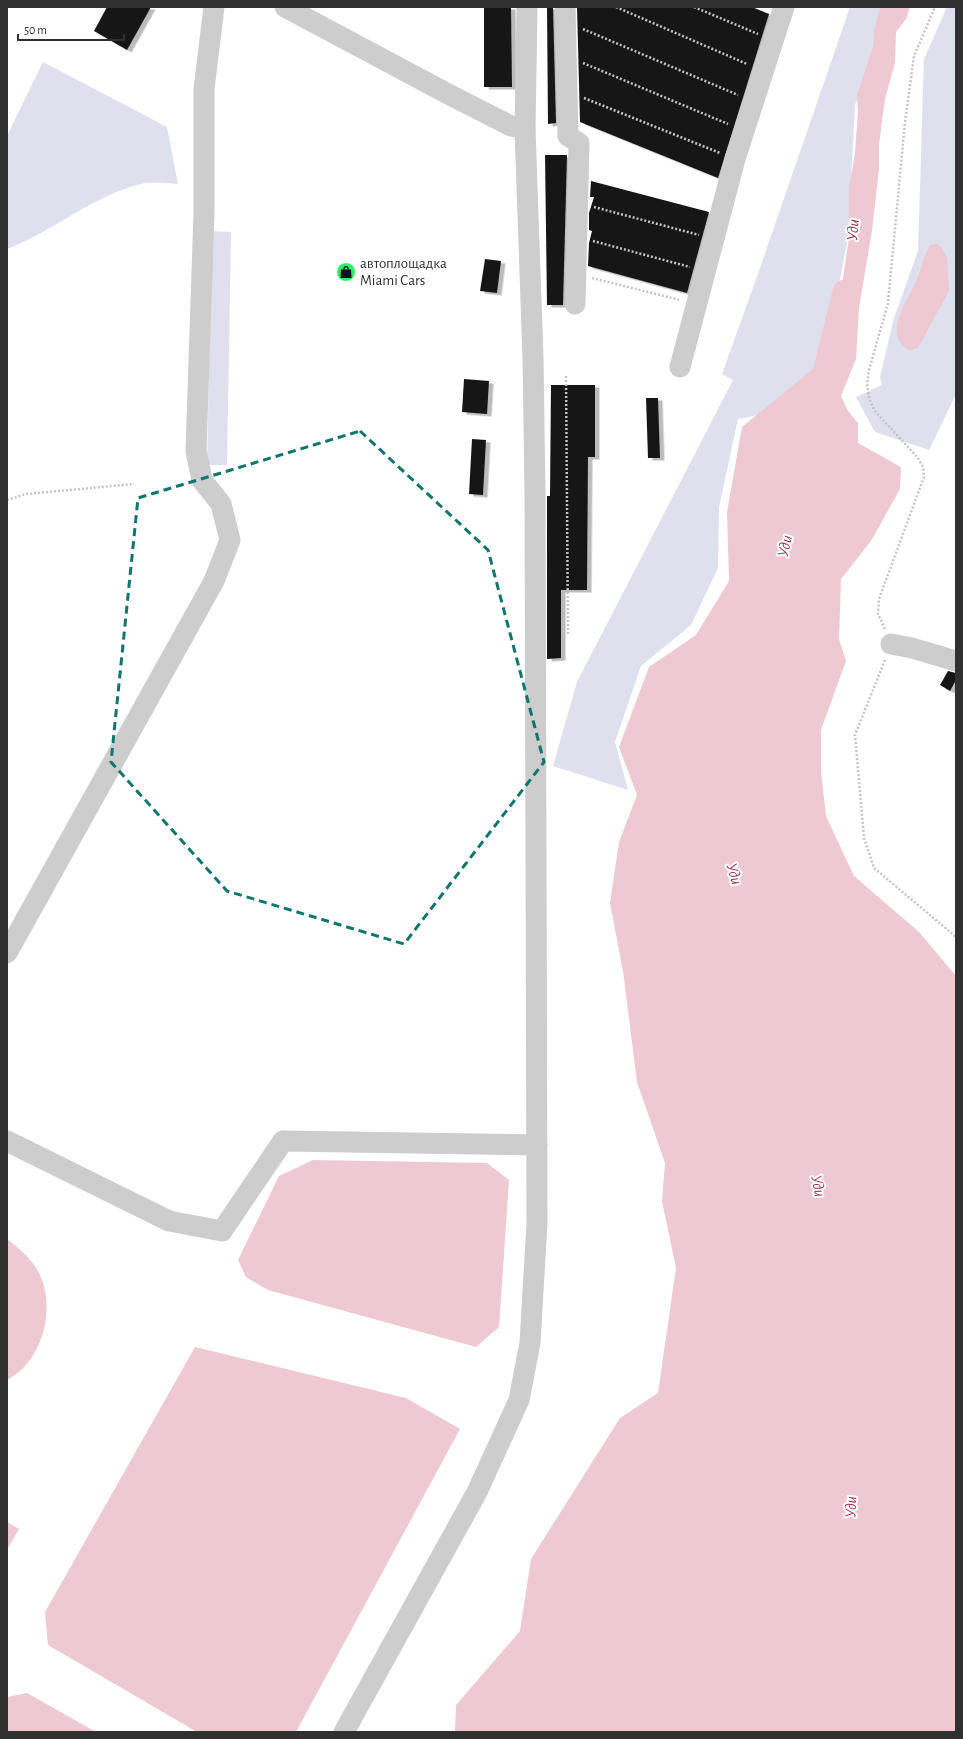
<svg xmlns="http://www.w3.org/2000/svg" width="963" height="1739" font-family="'Alegreya Sans',sans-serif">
  <defs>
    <filter id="shadow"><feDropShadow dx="4.5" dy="2.5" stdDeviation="0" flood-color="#0004"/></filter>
  </defs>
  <rect width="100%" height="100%" fill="#fff"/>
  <g fill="#dee0ee">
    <polygon points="850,7 881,7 873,54 855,105 848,238 831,325 803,406 738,419 719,507 718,568 691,625 641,666 615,742 628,790 553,766 577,682 733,380 722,374 759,271"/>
    <polygon points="947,7 956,7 956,394 929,450 875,432 856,397 882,385 880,377 894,318 918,251 924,59"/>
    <path d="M43 62 167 127 178 184C166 183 152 181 141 184 92 196 54 231 7 249V136Z"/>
    <polygon points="212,231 231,232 227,465 207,465"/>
  </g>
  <g fill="#eec9d1">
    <polygon points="880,7 910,7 906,19 896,32 895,63 885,99 879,144 879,168 872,231 859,308 856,359 841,396 848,411 858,423 858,443 901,467 900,489 871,541 841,579 839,639 846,661 821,730 821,771 826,816 854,876 919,932 956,976 956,1732 455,1732 456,1705 520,1631 531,1559 620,1418 658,1393 676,1268 662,1201 665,1163 637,1082 623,971 610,903 619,842 637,795 619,747 649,667 696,635 729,581 727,512 742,427 818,365 836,339 839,304 849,238 849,188 855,153 858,112 857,96 873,46 874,31"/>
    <path d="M937 244 942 248 947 258 949 291 918 348 909 350C881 335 909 299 917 279 922 268 923 256 930 245Z"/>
    <polygon points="313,1160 487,1163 509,1180 499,1327 476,1347 268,1290 246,1277 238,1260 279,1176"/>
    <path d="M7 1239C20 1249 33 1260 40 1275 56 1310 42 1362 7 1380Z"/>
    <polygon points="195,1347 406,1398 460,1429 296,1732 197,1732 48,1645 45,1612"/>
    <polygon points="7,1522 19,1529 7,1550"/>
    <polygon points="27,1693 96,1732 7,1732 7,1697"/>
  </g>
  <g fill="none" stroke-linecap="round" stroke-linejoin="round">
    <polyline stroke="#eec9d1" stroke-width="25" points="824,377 845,292"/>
  </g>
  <g fill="#171717" filter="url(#shadow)">
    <polygon points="107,7 151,7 127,50 94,31"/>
    <polygon points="484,7 511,7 512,87 484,87"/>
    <polygon points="547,7 553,7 556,123 548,124"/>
    <polygon points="577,7 752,7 769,14 718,178 580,122"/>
    <polygon points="545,155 567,155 563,305 547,305"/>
    <polygon points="591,181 709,212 687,293 588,266 589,243 592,231 589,230 589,213 594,197 590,197"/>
    <polygon points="485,259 501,261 497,293 480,291"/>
    <polygon points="464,379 489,381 487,414 462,412"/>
    <polygon points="551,385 595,385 595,457 588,457 587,590 561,590 561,658 547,659 547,496 550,496"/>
    <polygon points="646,398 658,398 660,458 648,458"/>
    <polygon points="472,439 486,440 483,495 469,494"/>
    <polygon points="948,671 956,673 956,680 950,691 940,685"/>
  </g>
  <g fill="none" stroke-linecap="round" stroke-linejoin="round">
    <g stroke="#c4c4c4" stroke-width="2.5" stroke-dasharray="2 2" stroke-linecap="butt">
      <polyline points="616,7 747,64"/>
      <polyline points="694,7 758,34"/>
      <polyline points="583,29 738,95"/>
      <polyline points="583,63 728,124"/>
      <polyline points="584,98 720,153"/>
      <polyline points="594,207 699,235"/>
      <polyline points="593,241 690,267"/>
      <polyline points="592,278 680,300"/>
      <polyline points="566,376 568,634"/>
      <polyline points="7,500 26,494 134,484"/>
      <polyline points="885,629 878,614 879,599 924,477 923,467 918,458 874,410 869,398 867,384 869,370 888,303 905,122 914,56 935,7"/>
      <polyline points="885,660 855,735 864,838 874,868 956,937"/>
    </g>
    <g stroke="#cdcdcd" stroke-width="21">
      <polyline points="285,7 450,95 511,126 525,129"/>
      <polyline points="565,7 568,136 579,143 575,304"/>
      <polyline points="680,367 735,159 784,7"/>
      <polyline points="891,644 912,648 956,661"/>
      <polyline points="7,953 214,581 230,540 221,504 202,480 196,451 204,213 204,89 214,7"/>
      <polyline points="7,1141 169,1221 222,1231 283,1141 537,1145"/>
      <polyline points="344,1732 477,1492 519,1400 530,1343 537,1223 535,494 533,358 525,129 527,7"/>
    </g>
  </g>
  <path fill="none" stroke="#0f766e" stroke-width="3" stroke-dasharray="8 5" stroke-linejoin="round" d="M360 431 488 550 544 762 404 944 227 891 111 762 138 498Z"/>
  <defs>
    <g id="shop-disc" transform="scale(1)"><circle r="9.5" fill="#2aef68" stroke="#fff"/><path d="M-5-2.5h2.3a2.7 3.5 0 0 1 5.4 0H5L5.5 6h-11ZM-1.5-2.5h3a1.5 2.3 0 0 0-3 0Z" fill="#111"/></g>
  </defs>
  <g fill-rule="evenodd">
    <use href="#shop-disc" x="346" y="272"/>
  </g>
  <g text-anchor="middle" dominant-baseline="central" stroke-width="4" stroke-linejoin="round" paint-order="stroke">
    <g font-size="15" fill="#303030" stroke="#fff" text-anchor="start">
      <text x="360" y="263">автоплощадка<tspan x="360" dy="17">Miami Cars</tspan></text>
    </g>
    <g font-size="16" font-style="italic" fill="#98384e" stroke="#fff">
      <text transform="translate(853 230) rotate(-85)">Уди</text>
      <text transform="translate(785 546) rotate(-78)">Уди</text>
      <text transform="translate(734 874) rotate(74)">Уди</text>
      <text transform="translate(818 1186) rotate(79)">Уди</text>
      <text transform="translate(851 1507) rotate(-88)">Уди</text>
    </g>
  </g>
  <rect width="963" height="1739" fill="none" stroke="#303030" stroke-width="16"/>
  <path d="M18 34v6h106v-6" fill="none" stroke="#303030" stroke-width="2"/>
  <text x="24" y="34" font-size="12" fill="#303030" stroke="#ffffff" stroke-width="3" paint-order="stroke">50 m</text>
</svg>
